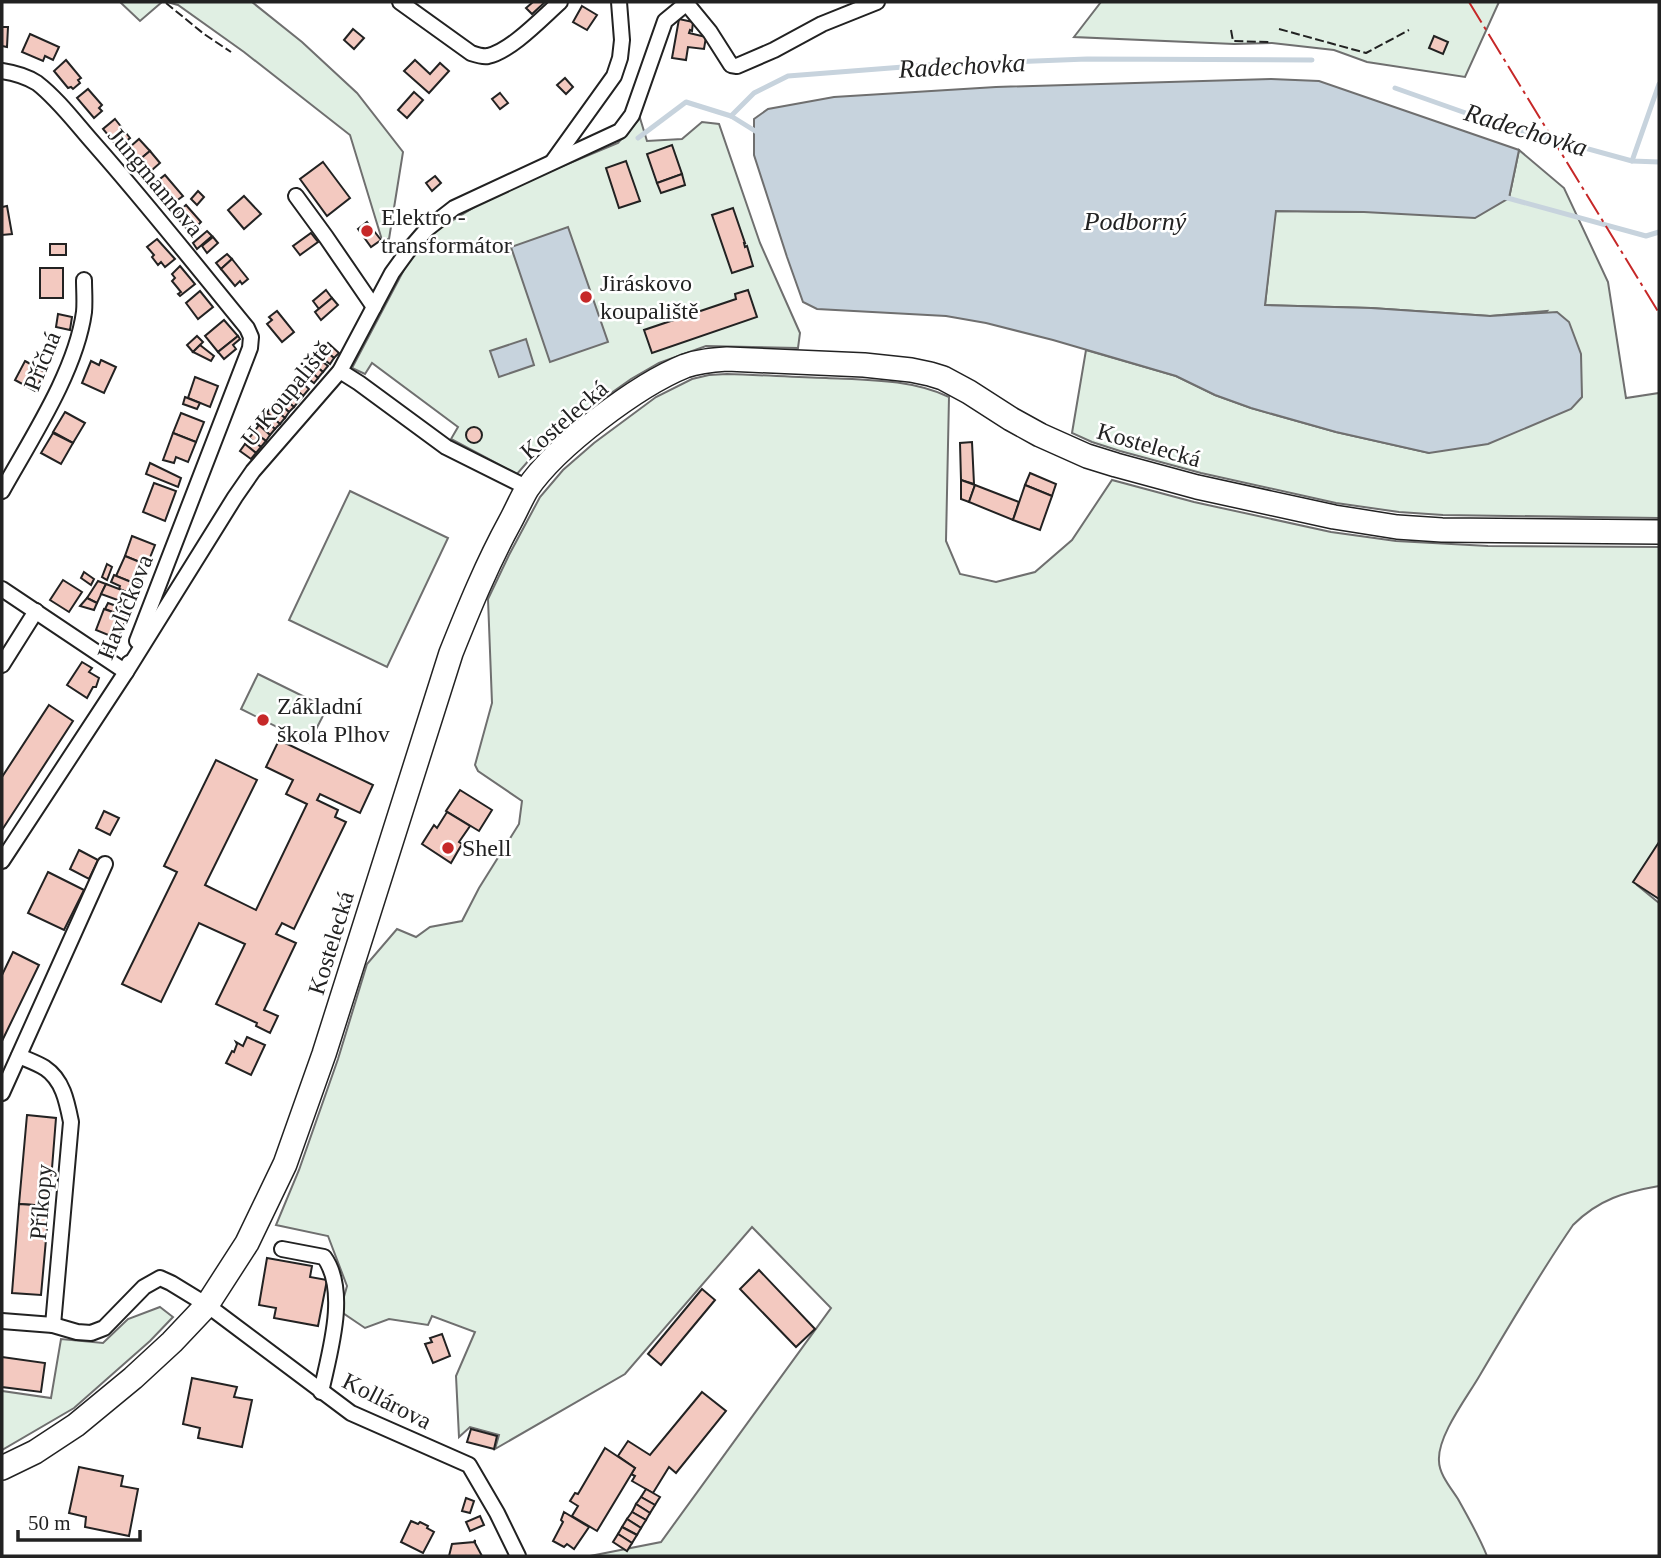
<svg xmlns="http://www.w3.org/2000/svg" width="1661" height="1558" font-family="Georgia,serif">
  <rect width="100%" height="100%" fill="#fff"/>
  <g fill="#e0efe3" stroke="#6f6f6f" stroke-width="2">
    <polygon points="120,2 162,2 140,21"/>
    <polygon points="167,2 252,2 302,42 357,93 403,152 389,239 382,240 350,135 244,52 178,5"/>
    <polygon points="1101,2 1499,2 1465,77 1367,62 1334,50 1272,43 1234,44 1074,37"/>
    <polygon points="640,118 647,141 682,139 702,122 719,124 760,243 800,333 798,348 706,346 659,363 631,379 549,437 517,474 451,439 458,427 372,363 365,374 352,368 407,264 432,233 496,194 618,143"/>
    <polygon points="1519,150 1564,188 1608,282 1626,398 1659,393 1659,518 1443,515 1399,512 1336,503 1201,473 1120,451 1092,442 1072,433 1086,350 1176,376 1215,395 1251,408 1336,432 1429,453 1547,311 1490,316 1371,308 1265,305 1275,211 1364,212 1509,198"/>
    <path d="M727 374C760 375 793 377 826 378 867 380 911 379 949 397L946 541 960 574 996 582 1035 572 1072 540 1112 480 1194 502 1331 532 1396 541 1488 546 1659 547V845L1637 885 1659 903V1186C1625 1192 1599 1199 1573 1225 1540 1273 1510 1324 1480 1375 1468 1396 1437 1436 1439 1461 1439 1474 1451 1488 1458 1499 1468 1517 1479 1536 1487 1556H590L661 1542 831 1308 752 1227 625 1374 495 1449 499 1435 470 1427 459 1437 456 1376 475 1332 432 1316 428 1325 389 1319 365 1328 340 1311 347 1286 328 1236 276 1225 299 1170 338 1059 367 964 397 929 416 937 430 927 462 921 479 888 519 824 522 801 478 771 475 765 492 703 488 599 509 555 540 497 563 470 594 443 656 397 692 379 709 375Z"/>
    <polygon points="350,491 448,538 387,667 289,620"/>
    <polygon points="258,674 327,708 309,743 241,709"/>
    <polygon points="160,1307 173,1317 150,1341 74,1408 2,1450 2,1391 51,1398 61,1339 103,1343 128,1319"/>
  </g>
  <g fill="#c7d3dd" stroke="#6f6f6f" stroke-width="2">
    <polygon points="1271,79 1319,81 1519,150 1509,198 1475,218 1364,212 1276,211 1265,305 1371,308 1490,316 1557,312 1569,322 1581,354 1582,397 1571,409 1488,444 1429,453 1336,432 1251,408 1215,395 1176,376 1053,340 986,323 946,316 817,309 803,302 787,257 754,155 754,119 768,109 834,97 996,87"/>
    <polygon points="568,227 608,342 550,362 511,247"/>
    <polygon points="526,339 534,365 499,377 490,351"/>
  </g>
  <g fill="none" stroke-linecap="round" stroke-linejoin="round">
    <g stroke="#c7d3dd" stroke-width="5">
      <polyline points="1395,88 1494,123 1632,161 1659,162"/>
      <polyline points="731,116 754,93 788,76 929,65 1087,59 1312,60"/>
      <polyline points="638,138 686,102 731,116 760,134"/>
      <polyline points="1632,161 1659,84"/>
      <polyline points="1504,197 1646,236 1659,232"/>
    </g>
  </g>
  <g fill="#f3c9c0" stroke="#222" stroke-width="2">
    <polygon points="533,2 543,2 544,3 532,14 526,8"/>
    <polygon points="582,6 597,15 587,30 573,22"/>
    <polygon points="679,19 693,22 692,31 690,30 689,33 706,37 704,49 688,47 686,60 672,58"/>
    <polygon points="2,27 8,27 7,47 2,46 2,49"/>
    <polygon points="353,29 364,38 354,49 344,40"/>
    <polygon points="30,34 59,47 53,60 45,56 43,61 22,52"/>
    <polygon points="1434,36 1448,42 1443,54 1429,48"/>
    <polygon points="66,60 81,78 78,80 80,83 73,89 71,87 68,88 54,71"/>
    <polygon points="415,60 430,74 440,63 449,71 429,93 404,71"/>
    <polygon points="565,78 573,87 566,94 557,85"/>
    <polygon points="88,89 102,105 99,108 102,111 94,118 77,98"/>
    <polygon points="414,92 423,100 407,118 398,110"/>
    <polygon points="500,93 508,103 500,109 492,99"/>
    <polygon points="115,119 130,138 124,143 122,141 117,146 103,129"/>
    <polygon points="139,139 150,151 133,165 123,153"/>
    <polygon points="672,145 682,174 657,183 647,154"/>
    <polygon points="150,151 160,163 144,177 133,165"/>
    <polygon points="626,161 640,201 619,208 606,168"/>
    <polygon points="323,162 350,198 327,216 300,179"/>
    <polygon points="682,174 685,185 661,193 657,183"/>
    <polygon points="165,175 183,196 168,207 151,186"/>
    <polygon points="435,176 441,183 432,191 426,183"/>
    <polygon points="198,191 204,197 197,205 191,199"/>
    <polygon points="244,196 261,214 244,229 228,210"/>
    <polygon points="186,205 201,222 198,225 200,228 192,235 175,215"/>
    <polygon points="7,206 12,234 2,235 2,207"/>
    <polygon points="733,208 745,243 744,243 745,247 747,246 753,266 732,273 712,215"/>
    <polygon points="367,222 381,240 371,247 358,229"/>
    <polygon points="207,231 212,236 197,249 193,243"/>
    <polygon points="311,233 318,242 300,255 293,246"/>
    <polygon points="213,237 218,243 207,253 202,246"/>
    <polygon points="157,239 175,259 165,267 161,262 158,265 152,257 154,255 147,247"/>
    <rect x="50" y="244" width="16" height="11"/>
    <polygon points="227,254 232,259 221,269 216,263"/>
    <polygon points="232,259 248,279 242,284 240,281 235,286 221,269"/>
    <polygon points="180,266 195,284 180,296 178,294 181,292 172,281 175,278 172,274"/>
    <rect x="40" y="268" width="23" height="30"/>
    <polygon points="326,290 332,298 319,309 313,301"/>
    <polygon points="748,290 757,317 652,353 644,330 736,299 735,294"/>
    <polygon points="200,291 213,307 198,319 186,303"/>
    <polygon points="332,298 338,305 321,320 315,312"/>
    <polygon points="277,311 294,332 282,342 267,324 272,320 269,317"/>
    <polygon points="58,314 72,317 70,330 56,327"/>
    <polygon points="224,320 238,336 218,352 205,336"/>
    <polygon points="197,336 203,342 193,352 187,345"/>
    <polygon points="238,336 240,339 233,345 236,349 224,359 218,352"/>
    <polygon points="328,343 339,353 334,358 323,349"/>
    <polygon points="200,345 214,356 211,361 193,352"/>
    <polygon points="323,349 334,358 330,364 318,355"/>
    <polygon points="316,357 328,366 323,372 312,363"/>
    <polygon points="101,360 116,367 104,393 82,383 91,361 99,365"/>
    <polygon points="25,361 45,372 35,391 15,380"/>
    <polygon points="312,363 323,372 318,378 307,368"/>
    <polygon points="307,368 318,378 314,383 302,374"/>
    <polygon points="195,377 218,386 210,407 188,398"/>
    <polygon points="298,379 309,389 303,396 292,386"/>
    <polygon points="291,384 303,396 299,401 285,390"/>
    <polygon points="285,390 299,401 294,407 281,396"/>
    <polygon points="281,396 294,407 289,412 276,401"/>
    <polygon points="185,397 200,403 197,409 183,404"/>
    <polygon points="276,401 289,412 285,418 271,407"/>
    <polygon points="271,407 285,418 280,424 267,413"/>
    <polygon points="65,412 85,423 73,443 53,432"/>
    <polygon points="181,413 204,422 196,442 173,433"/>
    <polygon points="267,413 280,424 275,429 262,418"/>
    <polygon points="262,418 275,429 270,435 257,424"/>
    <polygon points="259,425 270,435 266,441 254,432"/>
    <circle cx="474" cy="435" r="8"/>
    <polygon points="254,432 266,441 261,447 249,438"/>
    <polygon points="53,433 73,443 61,464 41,453"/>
    <polygon points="173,433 196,442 188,462 176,457 174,463 163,460"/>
    <polygon points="249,438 261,447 256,453 245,444"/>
    <polygon points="972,442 974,484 961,480 960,443"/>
    <polygon points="245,444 256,453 251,459 240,451"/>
    <polygon points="150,463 181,478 178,487 146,474"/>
    <polygon points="1030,473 1056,484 1052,496 1025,485"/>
    <polygon points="961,480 975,485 969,502 961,499"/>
    <polygon points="154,483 176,491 165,521 143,512"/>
    <polygon points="975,485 1019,502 1013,520 969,502"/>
    <polygon points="1025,485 1052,496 1040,530 1013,520"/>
    <polygon points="132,536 155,545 147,565 125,556"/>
    <polygon points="125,556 147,565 139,585 116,576"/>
    <polygon points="107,564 112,567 107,580 102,577"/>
    <polygon points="84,572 94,579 91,585 81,578"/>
    <polygon points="114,575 136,584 132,594 119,589 120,586 111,582"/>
    <polygon points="63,580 82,592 69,612 50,600"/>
    <polygon points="98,581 106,584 97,603 87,598"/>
    <polygon points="106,584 127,592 123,602 101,594"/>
    <polygon points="87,598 97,603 94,610 80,606"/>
    <polygon points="108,603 122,608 120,615 105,609"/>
    <polygon points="104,609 127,617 118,639 96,630"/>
    <polygon points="82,662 92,668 89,672 99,678 96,687 93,687 87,698 67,685"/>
    <polygon points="49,705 73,721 2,830 2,777"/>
    <polygon points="279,740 373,785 360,813 320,794 317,800 338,810 335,817 346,822 294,929 282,923 276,934 296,943 264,1010 278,1016 270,1033 256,1026 257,1023 216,1004 245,944 199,923 161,1002 122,984 177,872 164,866 216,760 257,780 205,885 256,910 307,804 286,794 293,780 266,767"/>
    <polygon points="460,790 492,810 479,831 446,811"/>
    <polygon points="104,811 119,818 110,835 96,828"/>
    <polygon points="447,812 470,826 459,842 462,844 451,863 422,844 434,825 437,828"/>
    <polygon points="1659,842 1659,899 1633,882"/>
    <polygon points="79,850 98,860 89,879 70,869"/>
    <polygon points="48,872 84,890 64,930 28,913"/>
    <polygon points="13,952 39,965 2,1041 2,975"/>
    <polygon points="247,1037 265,1045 251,1075 226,1063 232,1051 234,1052 237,1044 236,1042 243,1046"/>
    <polygon points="27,1115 56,1118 49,1206 19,1204"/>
    <polygon points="19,1204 49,1206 41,1295 12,1293"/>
    <polygon points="267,1258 312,1266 310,1277 327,1280 318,1326 274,1318 276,1308 259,1305"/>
    <polygon points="759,1270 815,1329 796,1347 740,1289"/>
    <polygon points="702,1289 715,1300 661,1365 648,1354"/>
    <polygon points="442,1334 450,1356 433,1363 425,1344 432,1342 430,1338"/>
    <polygon points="2,1357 45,1363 41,1392 2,1387"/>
    <polygon points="192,1378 237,1387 234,1397 252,1400 242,1447 198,1438 200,1428 183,1424"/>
    <polygon points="702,1392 726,1411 676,1473 669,1467 653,1493 632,1481 635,1476 631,1474 635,1468 618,1456 628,1441 650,1455"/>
    <polygon points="471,1429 497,1436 494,1449 467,1442"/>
    <polygon points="605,1448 635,1468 597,1531 572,1516 578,1506 570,1501 575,1493 578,1494"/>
    <polygon points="79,1467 123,1476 121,1486 138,1489 129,1536 85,1527 86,1517 69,1513"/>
    <polygon points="646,1489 660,1497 655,1505 641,1497"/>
    <polygon points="641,1497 655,1505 650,1513 636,1504"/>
    <polygon points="466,1498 474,1501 470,1513 462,1511"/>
    <polygon points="636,1504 650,1513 646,1520 632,1512"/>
    <polygon points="564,1512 589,1527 574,1549 567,1544 564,1547 553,1541 563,1522 561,1520"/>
    <polygon points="632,1512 646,1520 641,1528 627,1519"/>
    <polygon points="480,1516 484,1525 470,1531 466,1522"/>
    <polygon points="627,1519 641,1528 637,1535 622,1527"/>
    <polygon points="411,1521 418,1524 420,1522 428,1526 427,1528 434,1532 423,1553 401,1542"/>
    <polygon points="622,1527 637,1535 632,1543 618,1534"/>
    <polygon points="618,1534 632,1543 627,1551 613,1542"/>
    <polygon points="475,1540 475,1543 482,1556 449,1556 452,1544 474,1542"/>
  </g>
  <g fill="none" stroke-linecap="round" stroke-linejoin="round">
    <g stroke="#222" stroke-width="18">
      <g id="street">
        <path d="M400 2 471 53C477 55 482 57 488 56 511 51 542 18 560 2"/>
        <polyline points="687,4 710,32 731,65 737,66 774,50 822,24 877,2"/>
        <path d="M2 71C15 73 26 76 37 83 59 100 77 125 96 146 148 205 197 267 247 328L251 337 250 348 137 641"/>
        <polyline points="553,161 614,76 620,58 622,40 619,2"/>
        <polyline points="296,196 326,237 374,307"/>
        <polyline points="340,371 359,383 446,447 528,488"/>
        <path d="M2 491C31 439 76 371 84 312 85 302 84 290 84 280"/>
        <polyline points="2,589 126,672 235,497 253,471 340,371 392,273 408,251 427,229 454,208 620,131 632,115 665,21 688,2"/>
        <polyline points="2,665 36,611"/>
        <polyline points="2,861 126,672 129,663"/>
        <polyline points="2,1093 105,864"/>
        <path d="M282 1249 324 1257C349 1291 329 1354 321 1392"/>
        <path d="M2 1321 53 1325 71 1122C67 1102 63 1080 45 1068 37 1063 28 1060 19 1056"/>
        <polyline points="53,1325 77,1332 91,1333 104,1328 144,1287 160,1278 171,1283 207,1305 351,1413 469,1465 497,1513 518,1556"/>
      </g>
    </g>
    <g stroke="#222" stroke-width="26">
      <path id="primary" d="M2 1468 35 1452 76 1425 133 1378 172 1342 207 1305 247 1243 285 1164 324 1054 451 653C469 608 487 564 510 522 516 511 521 499 527 489 556 446 638 385 685 366 699 361 713 360 727 359L864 365 911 370 930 374 943 378 969 392 1011 419 1040 435 1087 456 1116 465 1197 487 1334 517 1397 527 1442 530 1659 532"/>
    </g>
    <use href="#street" stroke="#fff" stroke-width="14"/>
    <use href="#primary" stroke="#fff" stroke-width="23"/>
    <g stroke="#222" stroke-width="2" stroke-dasharray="9 3.5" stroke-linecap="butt">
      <polyline points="166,3 204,34 231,52"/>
      <polyline points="1279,29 1366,53 1409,30"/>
      <polyline points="1231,30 1233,41 1269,42"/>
    </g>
    <polyline stroke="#c62828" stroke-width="2" stroke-dasharray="24 5 3.5 5" stroke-linecap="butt" points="1469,2 1659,313"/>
  </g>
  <g fill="#c62828" stroke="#fff" stroke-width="2.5">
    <circle cx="367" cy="231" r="7"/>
    <circle cx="586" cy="297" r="7"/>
    <circle cx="263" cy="720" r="7"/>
    <circle cx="448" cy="848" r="7"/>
  </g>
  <g text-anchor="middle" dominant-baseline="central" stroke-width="5" stroke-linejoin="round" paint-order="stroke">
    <g font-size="24" fill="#222" stroke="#fff">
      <text transform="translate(156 182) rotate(50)">Jungmannova</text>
      <text transform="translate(42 361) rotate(-68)">Příčná</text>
      <text transform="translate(286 394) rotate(-51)">U Koupaliště</text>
      <text transform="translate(564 420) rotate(-41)">Kostelecká</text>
      <text transform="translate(1149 445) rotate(16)">Kostelecká</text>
      <text transform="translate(125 607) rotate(-68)">Havlíčkova</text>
      <text transform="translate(331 943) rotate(-73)">Kostelecká</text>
      <text transform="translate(41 1202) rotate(-85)">Příkopy</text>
      <text transform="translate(387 1401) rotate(27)">Kollárova</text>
    </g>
    <g font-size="24" fill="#222" stroke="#fff" text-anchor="start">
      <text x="381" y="217">Elektro -<tspan x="381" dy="28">transformátor</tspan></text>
      <text x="600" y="283">Jiráskovo<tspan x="600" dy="28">koupaliště</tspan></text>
      <text x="277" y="706">Základní<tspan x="277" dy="28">škola Plhov</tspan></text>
      <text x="462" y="848">Shell</text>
    </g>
    <g font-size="26" font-style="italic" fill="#222" stroke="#fff">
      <text transform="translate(962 66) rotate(-3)">Radechovka</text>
      <text transform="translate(1526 130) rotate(17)">Radechovka</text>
      <text x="1135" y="221">Podborný</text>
    </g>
  </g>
  <rect width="1661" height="1558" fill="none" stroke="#222222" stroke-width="7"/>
  <path d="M18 1530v10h122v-10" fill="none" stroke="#222222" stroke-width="3.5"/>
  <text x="28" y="1530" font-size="21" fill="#222222" stroke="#ffffff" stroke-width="5" paint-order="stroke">50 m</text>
</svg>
